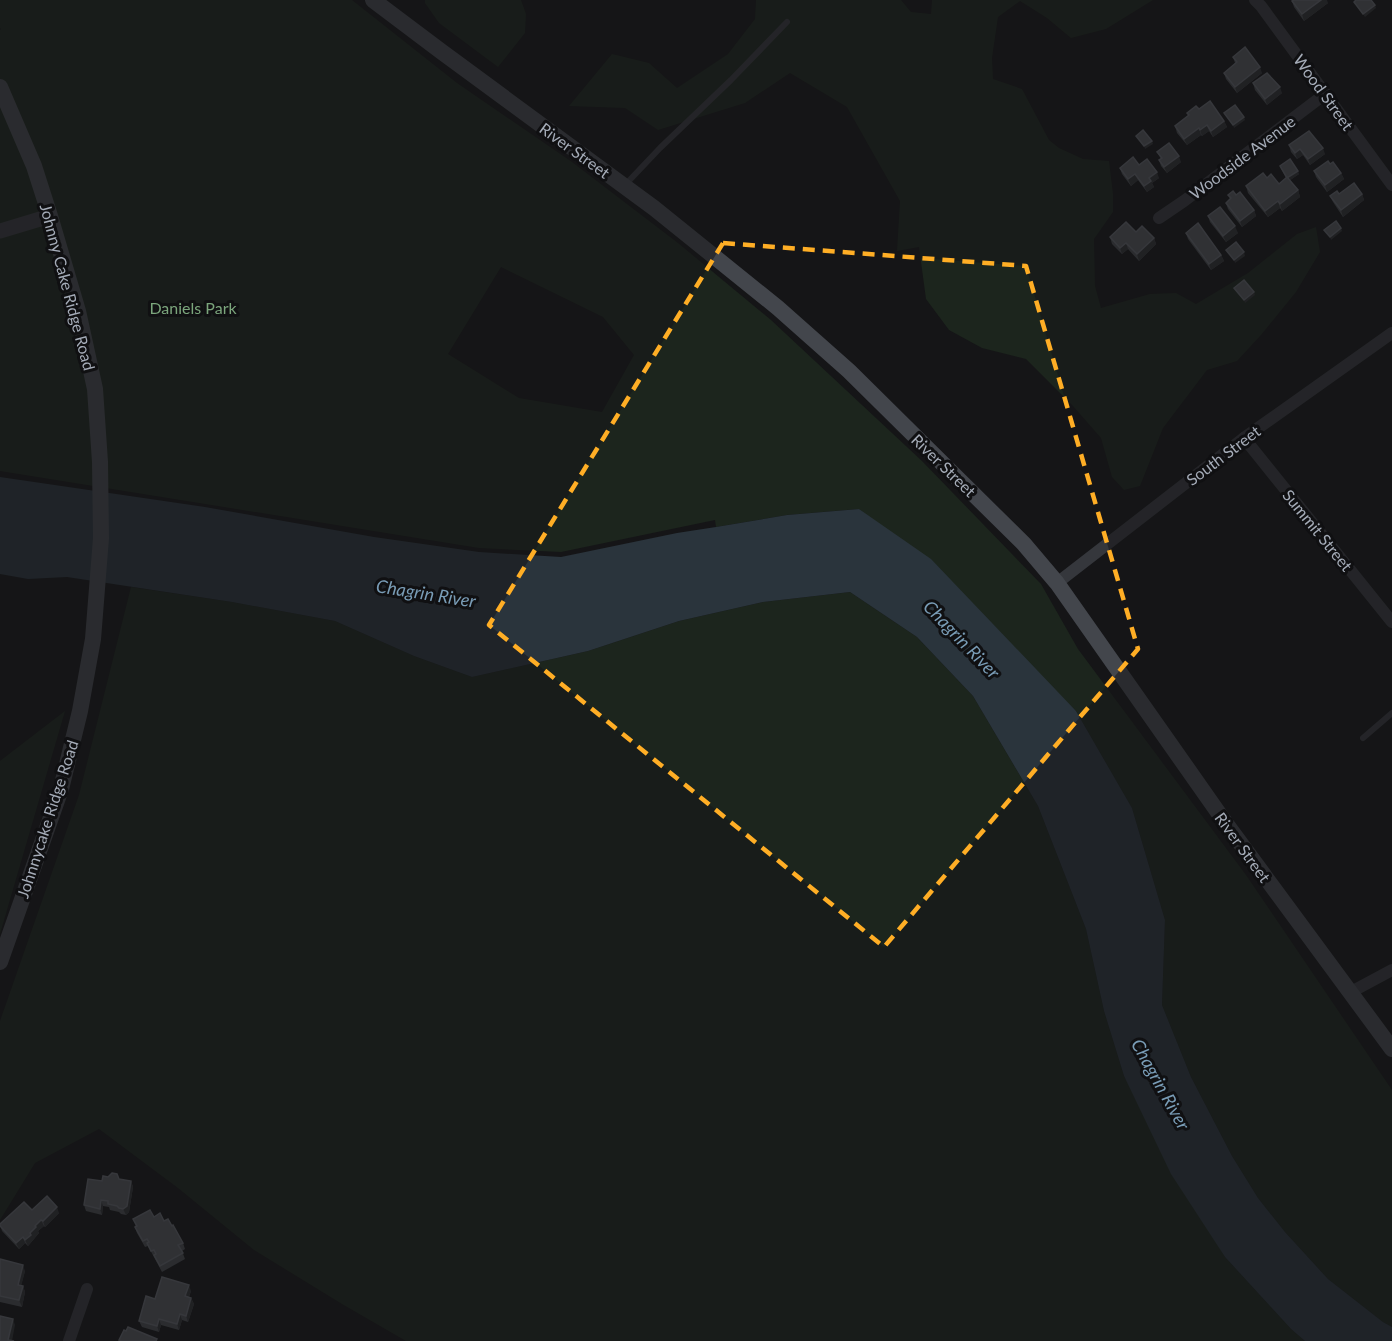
<svg xmlns="http://www.w3.org/2000/svg" width="1392" height="1341" font-family="Lato,sans-serif">
  <rect width="100%" height="100%" fill="#151517"/>
  <g fill="#1c251d" fill-rule="evenodd">
    <path d="M0 0H352L457 83 572 162 678 243 771 320 922 461 1041 584 1078 649 1246 875 1392 1090V1327L1383 1322 1328 1279 1285 1232 1258 1198 1232 1156 1191 1077 1162 1005 1165 920 1132 808 1076 711 859 509 787 515 716 527 715 520 561 552 479 548 0 471V30L1 29 0 28ZM501 267 603 317 634 355 602 412 519 398 448 354Z"/>
    <polygon points="425,0 521,0 526,14 525,33 498,67 439,23 425,3"/>
    <polygon points="756,0 901,0 911,12 931,14 932,0 1153,0 1106,29 1071,38 1047,18 1020,1 998,17 992,58 993,79 1022,89 1049,140 1059,148 1083,159 1109,161 1113,194 1113,212 1094,239 1095,286 1101,308 1150,294 1176,293 1196,304 1248,273 1297,234 1316,227 1320,252 1296,292 1261,335 1237,361 1207,370 1163,428 1140,486 1124,490 1112,477 1101,438 1073,406 1026,359 982,348 949,330 926,299 919,247 897,251 900,201 847,107 790,73 745,103 658,130 625,108 569,106 612,54 649,63 677,88 728,54 755,19"/>
    <polygon points="131,587 232,602 335,621 414,656 472,677 588,651 679,621 763,602 850,592 917,637 973,696 1038,806 1086,929 1104,1011 1124,1076 1225,1257 1291,1329 1305,1341 406,1341 342,1304 254,1250 178,1188 99,1129 35,1163 0,1220 0,1021 79,795"/>
    <polygon points="65,711 0,934 0,761"/>
  </g>
  <polygon fill="#2a343c" points="0,477 205,507 374,537 479,552 561,557 677,533 716,527 787,515 859,509 931,559 1076,711 1132,808 1165,920 1162,1005 1191,1077 1232,1156 1258,1198 1285,1232 1328,1279 1383,1322 1392,1327 1392,1341 1305,1341 1291,1329 1225,1257 1171,1174 1124,1076 1104,1011 1086,929 1038,806 973,696 917,637 850,592 763,602 679,621 588,651 472,677 414,656 335,621 232,602 67,577 28,579 0,574"/>
  <g fill="none" stroke-linecap="round" stroke-linejoin="round">
    <g stroke="#35373c" stroke-width="6">
      <polyline points="625,185 660,148 731,80 787,22"/>
      <polyline points="1363,738 1392,713"/>
    </g>
    <g stroke="#35373c" stroke-width="12">
      <polyline points="1255,0 1261,6 1392,185"/>
      <polyline points="1159,218 1184,201 1325,94"/>
      <polyline points="1244,438 1392,622"/>
      <polyline points="1057,583 1244,438 1392,333"/>
      <polyline points="1351,992 1392,970"/>
      <polyline points="69,1341 87,1289"/>
    </g>
    <polyline stroke="#35373c" stroke-width="15" points="0,231 50,216"/>
    <g stroke="#43464c" stroke-width="16">
      <polyline points="373,0 442,52 654,208 778,308 849,371 1024,544 1057,583 1227,825 1392,1049"/>
      <polyline points="0,87 34,166 50,216 78,311 95,389 100,462 101,538 93,639 80,711 61,789 0,962"/>
    </g>
  </g>
  <g fill="#45484c">
    <polygon points="1292,1 1328,3 1304,21 1294,7"/>
    <polygon points="1233,57 1262,73 1237,93 1226,79 1224,73 1235,63"/>
    <polygon points="1253,83 1282,93 1267,105 1255,90"/>
    <polygon points="1199,109 1224,121 1227,127 1213,137 1209,131 1202,136 1201,135 1187,145 1177,133 1175,126 1188,116 1187,113"/>
    <polygon points="1289,145 1325,154 1310,165 1303,155 1297,159 1291,152"/>
    <polygon points="1157,152 1181,162 1167,173 1161,166 1159,160 1161,159"/>
    <polygon points="1139,165 1159,178 1152,183 1154,187 1147,192 1138,180 1131,186 1122,174 1120,168"/>
    <polygon points="1280,166 1299,174 1290,180 1298,190 1300,197 1282,211 1280,208 1268,217 1248,193 1246,186 1267,178 1279,184 1286,178"/>
    <polygon points="1314,171 1341,173 1344,179 1327,192 1316,177"/>
    <polygon points="1339,194 1362,194 1364,200 1343,217 1333,202 1330,196"/>
    <polygon points="1228,195 1236,195 1254,210 1256,216 1242,227 1228,209 1226,203 1230,199"/>
    <polygon points="1208,216 1238,233 1226,242 1210,222"/>
    <polygon points="1136,232 1154,238 1156,244 1139,261 1128,249 1122,254 1112,244 1110,237"/>
    <polygon points="1186,233 1221,255 1224,261 1211,270 1188,239"/>
    <polygon points="119,1179 131,1181 133,1187 129,1212 126,1215 121,1214 119,1212 110,1210 109,1207 103,1206 102,1215 86,1211 84,1205"/>
    <polygon points="32,1210 59,1213 45,1227 44,1226 38,1231 39,1233 28,1246 25,1243 19,1249 2,1231 0,1224"/>
    <polygon points="154,1217 164,1221 172,1226 183,1243 185,1249 182,1251 185,1259 162,1272 148,1246 145,1247 137,1233 135,1227 136,1227 133,1219"/>
    <polygon points="0,1259 25,1271 21,1285 23,1286 25,1292 22,1307 0,1302"/>
    <polygon points="191,1291 189,1297 191,1298 194,1304 188,1322 182,1320 179,1330 161,1325 159,1332 142,1327 139,1321 155,1299"/>
  </g>
  <g fill="#2e2f32">
    <polygon points="1321,0 1327,0 1328,3 1304,21 1302,14"/>
    <polygon points="1375,5 1376,8 1365,17 1363,14"/>
    <polygon points="1260,67 1262,73 1237,93 1235,87"/>
    <polygon points="1280,87 1282,93 1267,105 1265,99"/>
    <polygon points="1244,117 1245,120 1234,128 1233,125"/>
    <polygon points="1224,121 1227,127 1213,137 1211,131"/>
    <polygon points="1207,125 1209,131 1202,136 1200,130"/>
    <polygon points="1199,128 1201,135 1187,145 1184,139"/>
    <polygon points="1152,141 1153,144 1145,149 1144,146"/>
    <polygon points="1323,148 1325,154 1310,165 1308,159"/>
    <polygon points="1300,149 1303,155 1297,159 1295,153"/>
    <polygon points="1179,156 1181,162 1167,173 1164,167"/>
    <polygon points="1298,171 1299,174 1289,181 1287,178"/>
    <polygon points="1157,172 1159,178 1152,183 1154,187 1147,192 1144,186 1149,178"/>
    <polygon points="1341,173 1344,179 1327,192 1325,185"/>
    <polygon points="1135,174 1138,180 1131,186 1128,179"/>
    <polygon points="1298,190 1300,197 1282,211 1280,204"/>
    <polygon points="1362,194 1364,200 1343,217 1341,210"/>
    <polygon points="1278,201 1280,208 1268,217 1265,211"/>
    <polygon points="1254,210 1256,216 1242,227 1240,221"/>
    <polygon points="1235,226 1238,233 1226,242 1223,236"/>
    <polygon points="1341,228 1342,231 1331,240 1330,237"/>
    <polygon points="1154,238 1156,244 1139,261 1137,254"/>
    <polygon points="1126,243 1128,249 1122,254 1120,248"/>
    <polygon points="1244,252 1245,256 1235,263 1234,260"/>
    <polygon points="1221,255 1224,261 1211,270 1209,264"/>
    <polygon points="1254,292 1255,295 1245,303 1244,300"/>
    <polygon points="131,1181 133,1187 129,1212 126,1215 123,1209"/>
    <polygon points="101,1200 103,1206 102,1215 100,1209"/>
    <polygon points="57,1207 59,1213 45,1227 43,1221"/>
    <polygon points="41,1220 44,1226 38,1231 39,1233 28,1246 25,1240 35,1226"/>
    <polygon points="23,1237 25,1243 19,1249 16,1243"/>
    <polygon points="23,1265 25,1271 20,1291 18,1285"/>
    <polygon points="189,1285 191,1291 187,1302 185,1296"/>
    <polygon points="23,1286 25,1292 22,1307 19,1300"/>
    <polygon points="191,1298 194,1304 188,1322 186,1316"/>
    <polygon points="180,1314 182,1320 179,1330 177,1324"/>
    <polygon points="13,1319 15,1325 12,1341 8,1340"/>
    <polygon points="159,1319 161,1325 159,1332 157,1326"/>
  </g>
  <g fill="#505258" stroke="#5d6067" stroke-width="1.5">
    <polygon points="1294,0 1321,0 1302,14 1292,1"/>
    <polygon points="1356,0 1371,0 1375,5 1363,14 1354,2"/>
    <polygon points="1245,47 1260,67 1235,87 1224,73 1237,62 1233,57"/>
    <polygon points="1267,73 1280,87 1265,99 1253,83"/>
    <polygon points="1210,101 1224,121 1211,131 1207,125 1200,130 1199,128 1184,139 1175,126 1189,115 1187,113 1196,106 1199,109"/>
    <polygon points="1235,105 1244,117 1233,125 1224,113"/>
    <polygon points="1143,130 1152,141 1144,146 1136,136"/>
    <polygon points="1309,131 1323,148 1308,159 1300,149 1295,153 1289,145"/>
    <polygon points="1169,143 1179,156 1164,167 1159,160 1162,158 1157,152"/>
    <polygon points="1133,157 1139,165 1147,159 1157,172 1149,178 1151,181 1144,186 1135,174 1128,179 1120,168"/>
    <polygon points="1290,159 1298,171 1287,178 1280,166"/>
    <polygon points="1328,161 1330,164 1333,162 1341,173 1325,185 1314,171"/>
    <polygon points="1263,173 1267,178 1271,174 1279,184 1287,177 1298,190 1280,204 1278,201 1265,211 1246,186"/>
    <polygon points="1354,183 1362,194 1341,210 1330,196 1337,191 1339,194"/>
    <polygon points="1233,191 1236,195 1240,192 1254,210 1240,221 1226,203 1231,198 1228,195"/>
    <polygon points="1220,207 1235,226 1223,236 1208,216"/>
    <polygon points="1336,221 1341,228 1330,237 1324,230"/>
    <polygon points="1126,222 1136,232 1142,226 1154,238 1137,254 1126,243 1120,248 1110,237"/>
    <polygon points="1198,223 1221,255 1209,264 1186,233"/>
    <polygon points="1236,242 1244,252 1234,260 1226,250"/>
    <polygon points="1244,280 1254,292 1244,300 1234,288"/>
    <polygon points="112,1173 117,1174 119,1179 131,1181 127,1206 123,1209 119,1208 117,1206 108,1204 108,1201 101,1200 100,1209 84,1205 88,1179 102,1181 103,1176 108,1177"/>
    <polygon points="47,1196 57,1207 43,1221 41,1220 35,1226 36,1227 30,1233 31,1235 25,1240 23,1237 16,1243 0,1226 0,1224 24,1202 32,1210"/>
    <polygon points="150,1210 154,1217 160,1213 164,1221 168,1219 172,1226 173,1225 183,1243 178,1245 183,1253 160,1266 154,1255 156,1254 154,1250 151,1251 147,1243 149,1242 147,1239 143,1241 135,1227 137,1226 133,1219"/>
    <polygon points="0,1259 23,1265 18,1285 23,1286 19,1300 0,1296"/>
    <polygon points="162,1277 189,1285 185,1296 191,1298 186,1316 180,1314 177,1324 159,1319 157,1326 139,1321 146,1296 155,1299"/>
    <polygon points="0,1316 13,1319 8,1340 14,1341 0,1341"/>
    <polygon points="128,1327 157,1339 156,1341 122,1341 119,1340 124,1330 126,1331"/>
  </g>
  <path d="M0 0H1392V1341H0ZM723 243 1026 266 1138 649 884 947 489 625Z" fill="#151517" fill-opacity=".55" fill-rule="evenodd"/>
  <path fill="none" stroke="#ffae25" stroke-width="4.5" stroke-dasharray="12 8" stroke-linejoin="round" d="M723 243 1026 266 1138 649 884 947 489 625Z"/>
  <g text-anchor="middle" dominant-baseline="central" stroke-width="6" stroke-linejoin="round" paint-order="stroke">
    <g font-size="16" fill="#a5acb8" stroke="#101012">
      <text transform="translate(1324 92) rotate(54)">Wood Street</text>
      <text transform="translate(575 150) rotate(36)">River Street</text>
      <text transform="translate(1242 157) rotate(-37)">Woodside Avenue</text>
      <text transform="translate(68 287) rotate(75)">Johnny Cake Ridge Road</text>
      <text transform="translate(1223 455) rotate(-37)">South Street</text>
      <text transform="translate(944 465) rotate(44)">River Street</text>
      <text transform="translate(1318 530) rotate(51)">Summit Street</text>
      <text transform="translate(47 819) rotate(-72)">Johnnycake Ridge Road</text>
      <text transform="translate(1243 847) rotate(54)">River Street</text>
    </g>
    <g font-size="16" fill="#7ba57c" stroke="#101012">
      <text x="193" y="307">Daniels Park</text>
    </g>
    <g font-size="18" font-style="italic" fill="#799cb6" stroke="#101012">
      <text transform="translate(426 593) rotate(9)">Chagrin River</text>
      <text transform="translate(962 639) rotate(46)">Chagrin River</text>
      <text transform="translate(1161 1084) rotate(61)">Chagrin River</text>
    </g>
  </g>
</svg>
